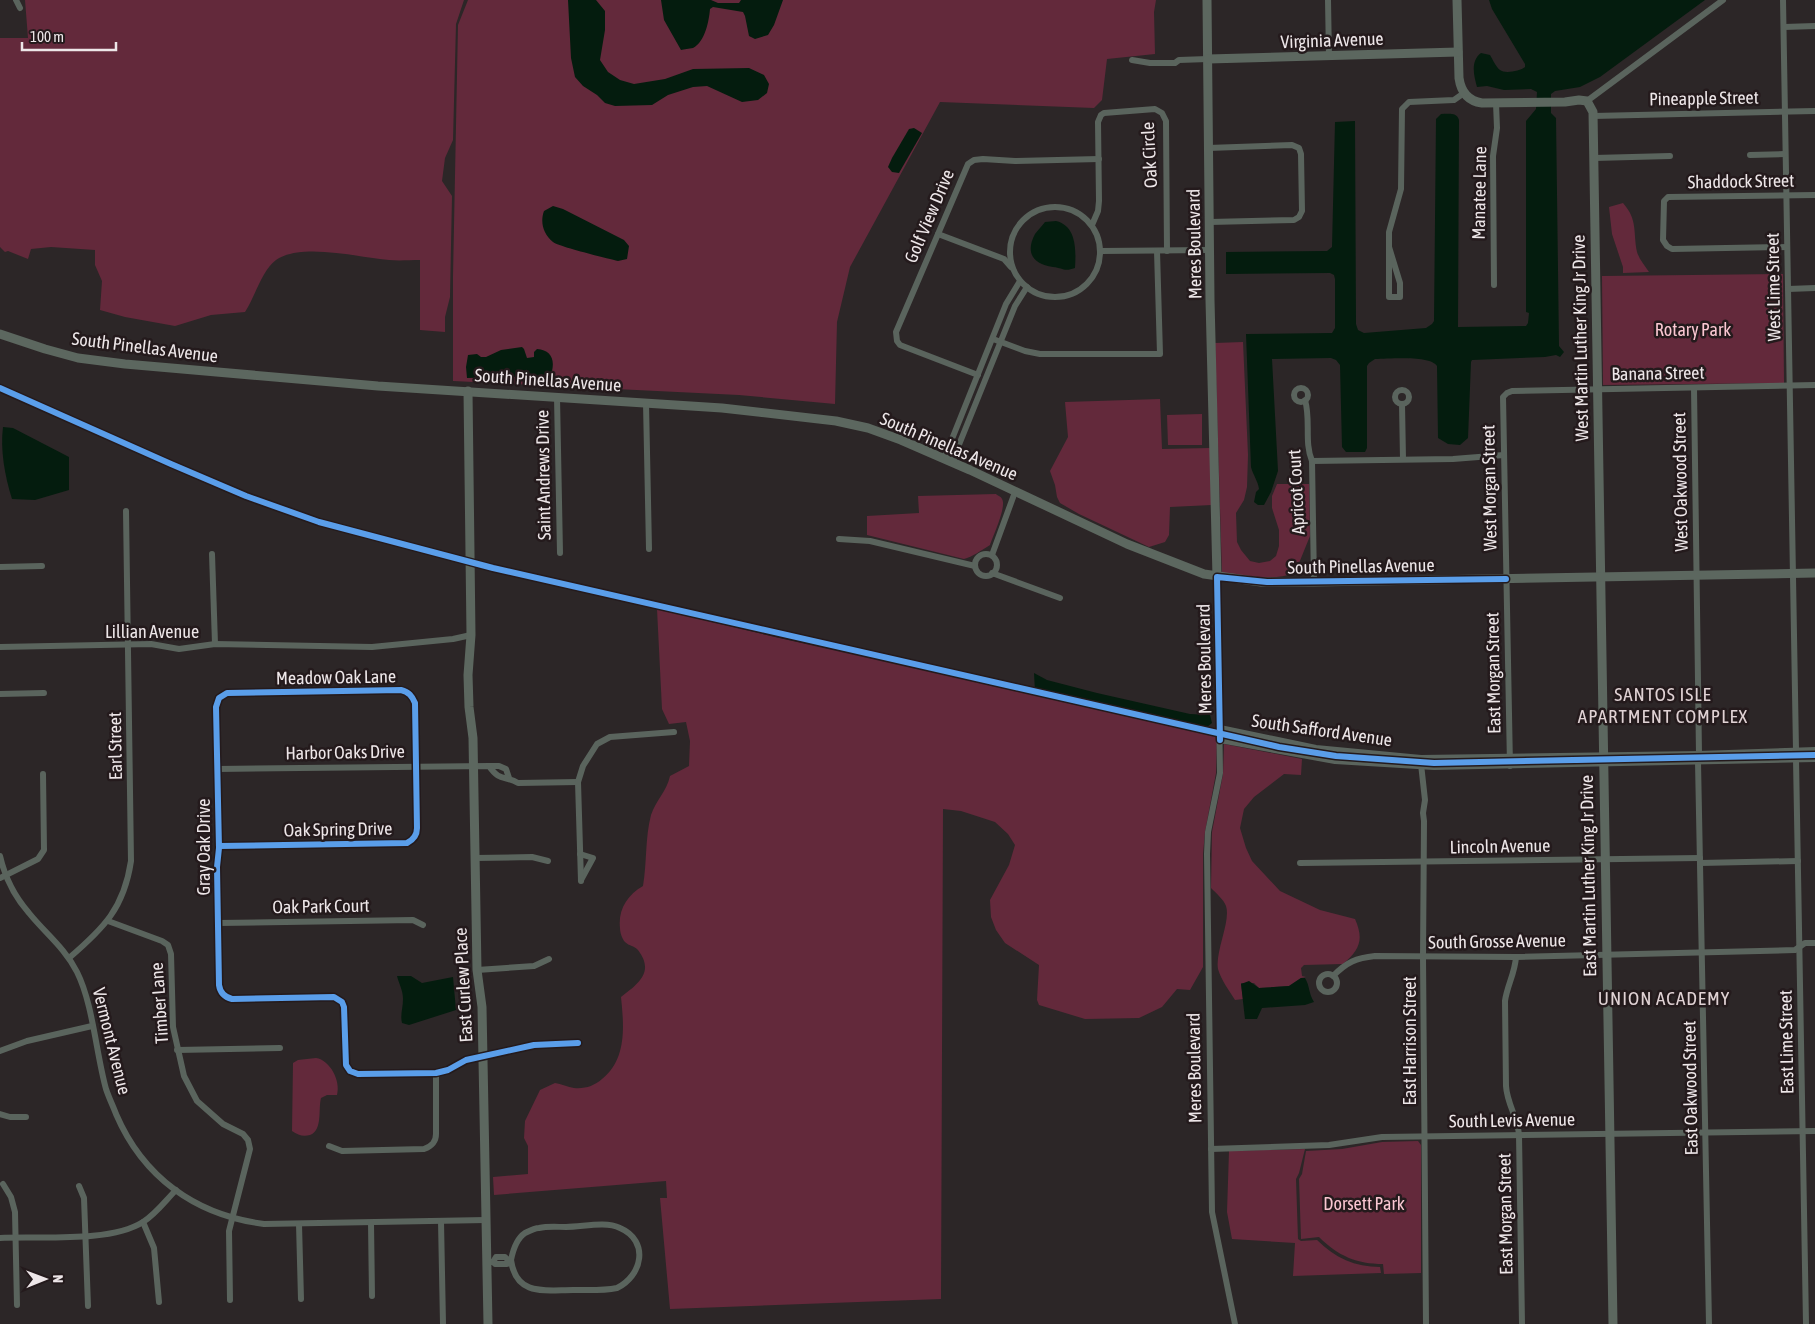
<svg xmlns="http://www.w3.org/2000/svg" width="1815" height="1324" font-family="'Asap Condensed',sans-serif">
  <rect width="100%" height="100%" fill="#2c2627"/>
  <g fill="#63293b">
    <path d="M25 0H464L456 24 453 140 445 158 442 181 452 196 450 297 445 317V332L420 330V260C410 260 399 261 389 260 361 258 302 242 276 260 262 270 255 297 245 312L211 315 175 326 125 317 100 310 102 281 95 265V250L51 247 31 249 28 259 8 251 5 252 0 247V38H28Z"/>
    <polygon points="468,0 1156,0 1154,12 1155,54 1107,59 1102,100 1094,108 940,102 850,267 837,322 835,404 739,395 453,381 453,276 458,25"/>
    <path d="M1623 203C1638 220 1633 232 1637 252 1639 259 1645 266 1649 272L1623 273V267L1612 234 1609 207Z"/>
    <polygon points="1783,274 1784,383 1603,385 1602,276"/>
    <path d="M1243 342 1248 455 1247 487 1244 500 1236 513 1237 542 1241 550 1250 561 1259 563 1270 561 1276 556 1279 546V530L1272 508V496L1277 484H1309L1310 536 1295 573C1272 581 1246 577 1222 574L1215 343Z"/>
    <polygon points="1160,399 1162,449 1210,448 1212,505 1170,507 1169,535 1165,542 1149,547 1079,514 1060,503 1057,497 1055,485 1050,471 1068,437 1065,402"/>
    <polygon points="1202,414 1202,445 1168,445 1167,415"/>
    <path d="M996 494C998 496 1001 496 1002 499 1007 506 993 536 990 545 982 550 972 557 964 559L867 535V516L919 513 918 496Z"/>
    <path d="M657 609 784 639 1035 692 1205 733 1217 737 1216 773 1205 832 1203 854V967L1190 990 1177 989 1162 1007 1139 1018 1085 1019 1039 1005 1037 1000 1039 965 1005 943 996 930 991 917 990 900 1009 865 1015 845 1008 834 995 822 961 811 943 809 941 1299 670 1309 660 1198H667L666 1181 494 1195 493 1177 528 1174V1146L524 1138 525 1121 540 1090 555 1083C561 1084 568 1087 574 1088 585 1089 594 1086 602 1079 627 1059 624 1026 621 997 638 984 655 972 638 950 635 946 629 946 625 942 622 939 620 932 620 928 618 910 627 895 643 886 647 863 645 838 651 815 656 800 667 791 670 776L689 766 690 741 686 722 669 724 662 709Z"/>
    <path d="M1224 744 1302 759 1301 775 1284 774 1254 797 1244 809 1240 828 1246 848 1252 861 1280 891 1320 910 1355 919C1364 939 1360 950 1343 964L1304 965 1301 968 1302 976 1306 977 1301 978 1289 986 1259 988 1254 983H1241L1243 999 1235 1000C1229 990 1221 980 1218 969 1215 951 1231 921 1226 906 1224 900 1216 893 1211 888L1212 832 1223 774Z"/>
    <path d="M316 1058C330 1060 341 1081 337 1095H327L321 1098C318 1109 323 1130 310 1135 303 1137 298 1135 292 1131L293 1063 298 1060Z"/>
    <path d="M1418 1141 1421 1145V1273L1384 1274 1383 1264C1357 1264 1338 1256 1319 1237L1301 1239 1299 1179 1302 1174 1306 1151 1342 1149 1382 1142Z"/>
    <path d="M1305 1149 1299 1173 1296 1179 1298 1239 1301 1241 1317 1240C1335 1258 1355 1267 1380 1267L1381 1273 1293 1276 1295 1243 1232 1239 1227 1212 1229 1151Z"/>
  </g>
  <g fill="#041c0e">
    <polygon points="568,0 596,0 605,11 605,30 600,60 608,72 620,80 634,84 665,79 693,69 749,68 764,75 769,84 767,93 758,100 742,102 707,86 693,87 668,95 652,105 615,106 605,103 597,95 583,86 575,77 571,58"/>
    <path d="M661 0H711L718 3H739L741 0H783L774 25 768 35 755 39 749 36 745 16 743 12 713 7 710 9C709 21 705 42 693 48 689 49 684 49 681 50L664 20Z"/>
    <path d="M1489 0H1705L1600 77 1580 87 1555 91 1551 94V113L1556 118 1559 346 1564 352 1560 357 1556 355 1545 357 1472 360 1471 362 1468 438 1460 445 1448 444 1438 438 1437 366C1430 355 1389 359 1375 359L1369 363 1367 366V448L1365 452H1346L1342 447 1340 365 1336 360 1331 358 1272 359 1278 471 1271 492 1264 505H1258L1254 502 1256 492 1259 489C1258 481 1253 475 1251 467L1246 334 1332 333 1335 328V279L1334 275 1330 273 1226 274V252L1327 251 1332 247 1335 122 1355 121 1356 324 1358 330 1364 333 1426 328 1432 324 1434 321 1436 119 1441 114C1448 114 1457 112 1459 120L1458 327 1526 326 1528 323 1529 313 1526 312V121L1536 109 1537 92 1531 89 1504 90 1487 86 1477 87C1474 76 1470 61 1481 53L1490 55C1493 60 1496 67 1500 70 1505 74 1520 71 1525 67V64L1492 9Z"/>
    <polygon points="914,128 922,133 899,173 892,172 888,167 892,158 909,129"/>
    <path d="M553 206 563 209 624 240 629 246 627 259 618 261C606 258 560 247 553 242 543 234 540 222 544 211Z"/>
    <path d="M1056 221C1077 226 1076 251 1075 268 1064 272 1063 268 1053 267 1033 264 1025 253 1035 234 1038 230 1042 226 1045 222Z"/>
    <path d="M522 347 524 349 527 358 534 357V352L537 349C550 350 555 358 552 371L544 376 467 378 466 367 468 355 477 354 481 357H486L501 350Z"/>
    <path d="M3 427 13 428 69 457V490L35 500 12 499C5 477 0 450 3 427Z"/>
    <polygon points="1034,673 1047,680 1097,693 1190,714 1210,715 1212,723 1201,732 1035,692"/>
    <path d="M397 976H411L422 983 453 977 456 1010 409 1025 402 1023C400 1015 403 1008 403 999 403 990 399 984 397 976Z"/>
    <path d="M1301 978H1305C1310 986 1308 992 1314 1002L1305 1005 1262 1008 1257 1019H1245L1241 984 1249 981 1259 988 1289 986Z"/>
  </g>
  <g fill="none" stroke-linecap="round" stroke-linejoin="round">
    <g stroke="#5a645d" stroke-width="6">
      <polyline points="16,0 20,8"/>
      <polyline points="1328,0 1329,57"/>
      <polyline points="1783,0 1796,750"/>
      <polyline points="1784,27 1815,26"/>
      <polyline points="1132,60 1150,63 1175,63 1179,60 1208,59"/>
      <polyline points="1587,101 1723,0"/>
      <polyline points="1593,116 1815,111"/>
      <polyline points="1208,148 1292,145 1299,148 1301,154 1302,211 1299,217 1294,220 1210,222"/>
      <polyline points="1750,155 1785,154"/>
      <polyline points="1594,158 1670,156"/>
      <circle cx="1055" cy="252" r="45"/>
      <polyline points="1092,225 1098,211 1099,201 1098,122 1101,115 1104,113 1155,109 1162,113 1166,121 1167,251"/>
      <polyline points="938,234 1004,259 1011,267"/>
      <polyline points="1389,247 1400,283 1400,297 1389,297 1389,232 1401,189 1402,109 1409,102 1454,100 1464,93"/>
      <polyline points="1787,247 1672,249 1667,246 1663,240 1664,201 1668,197 1815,195"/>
      <polyline points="1101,251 1210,250"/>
      <polyline points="1494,285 1493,156 1497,128 1496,103"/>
      <polyline points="1788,289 1815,288"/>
      <polyline points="993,339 1025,351 1040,354 1160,354 1157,251"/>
      <polyline points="978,375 900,345 897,341 896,332 968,164 974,160 983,159 1015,161 1099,159"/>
      <polyline points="1694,388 1699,754"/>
      <circle cx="1301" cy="395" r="7"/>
      <circle cx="1402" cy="397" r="7"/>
      <polyline points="557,397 560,553"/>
      <path d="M1305 400C1311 420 1304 442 1312 461L1314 582"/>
      <polyline points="646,403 649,549"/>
      <polyline points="1402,404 1403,459"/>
      <polyline points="944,459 1006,304 1020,281"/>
      <polyline points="1312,461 1453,459 1504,455"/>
      <polyline points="952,462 1015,306 1027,287"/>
      <polyline points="839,539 870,541 975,566"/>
      <polyline points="212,554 215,644"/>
      <circle cx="986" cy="565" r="11"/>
      <polyline points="992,555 1015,492"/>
      <polyline points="0,567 42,566"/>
      <polyline points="992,573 1060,598"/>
      <polyline points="1217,577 1220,773 1208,832 1207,854 1212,1212 1235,1324"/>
      <polyline points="0,647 151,644 179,649 215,644 372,647 453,639 471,635"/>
      <polyline points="0,694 44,693"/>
      <polyline points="1220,728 1316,748 1421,758 1699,754 1815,750"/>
      <polyline points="1220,740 1335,761 1434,767 1815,759"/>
      <polyline points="1796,759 1806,1324"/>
      <polyline points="1698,762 1709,1324"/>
      <polyline points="1421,764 1425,800 1423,813 1424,821 1423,957 1426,1324"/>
      <polyline points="489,766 499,766 506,769 509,778"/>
      <polyline points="1510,766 1503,397 1507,393 1512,391 1815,385"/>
      <path d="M217 769 489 766C500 782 504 775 518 783L578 782"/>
      <path d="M219 846 407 843C413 840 417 836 417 828L415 703C412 696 409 692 401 690L227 693 219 698 216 707 219 848 217 867 219 985C220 992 224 997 232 999L334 997 342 1002 344 1007 346 1065 350 1071 358 1074 436 1073 448 1070 466 1060 534 1045 578 1043"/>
      <polyline points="580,854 593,858 581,880"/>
      <path d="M0 856C5 878 14 896 29 913 45 933 65 948 77 972 93 1004 96 1053 106 1089 109 1098 113 1106 116 1114 143 1177 195 1215 264 1224L486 1220"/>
      <polyline points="475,858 532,857 548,861"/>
      <polyline points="1300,863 1700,858"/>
      <polyline points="1700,863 1798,861"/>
      <polyline points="0,878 38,859 44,850 43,774"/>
      <polyline points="581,881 578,782 583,766 597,744 610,737 674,732"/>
      <polyline points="108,921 162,941 168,945 171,954 173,1027 184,1076 197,1101 223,1124 243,1134 248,1140 250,1149 229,1231 230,1300"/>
      <polyline points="218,923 413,920 423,925"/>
      <path d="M1516 957C1515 973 1507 986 1505 1001L1506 1086C1507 1104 1518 1118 1519 1135L1522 1324"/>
      <path d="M69 958C104 928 124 908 131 861L126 511"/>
      <polyline points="477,970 534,966 549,959"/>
      <circle cx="1328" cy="983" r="9"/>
      <path d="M1333 976C1347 962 1356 958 1375 956L1516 957 1795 950 1805 943H1815"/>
      <polyline points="177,1050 280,1048"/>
      <polyline points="0,1051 27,1041 92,1026"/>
      <polyline points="0,1114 10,1117 26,1117"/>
      <path d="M329 1146 342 1151 424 1149C432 1146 436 1142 436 1134V1073"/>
      <polyline points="1211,1149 1329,1145 1382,1137 1815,1131"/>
      <polyline points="3,1184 11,1197 15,1212 17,1305"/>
      <polyline points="79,1186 84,1198 88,1306"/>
      <polyline points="441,1221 443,1324"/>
      <polyline points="143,1222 154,1248 159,1302"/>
      <polyline points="371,1223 372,1296"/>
      <polyline points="299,1224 301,1299"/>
      <path d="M0 1238C39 1236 110 1243 143 1222 156 1214 166 1200 176 1190"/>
      <path d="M508 1260H511C516 1297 546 1290 573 1290 588 1290 602 1291 617 1288 642 1276 650 1241 620 1228 605 1221 583 1227 566 1227 557 1227 548 1226 539 1228 535 1228 529 1231 525 1233 516 1239 513 1250 511 1260"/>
      <polyline points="487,1262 493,1262 495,1264 507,1264 508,1260 505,1257 496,1257 493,1262"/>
    </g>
    <g stroke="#5c675f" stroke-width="9">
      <polyline points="1207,0 1210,300 1217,577"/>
      <path d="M1457 0 1459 78C1461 92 1468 101 1482 103L1565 102 1579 100 1587 101 1593 112 1613 1324"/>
      <polyline points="1208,59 1458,52"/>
      <polyline points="0,334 45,349 78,358 125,364 378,386 722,408 836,421 868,428 901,440 970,470 1127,544 1204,574 1261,582 1314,582 1815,573"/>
      <polyline points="468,391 471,635 468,675 469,707 473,738 477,970 482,1007 488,1324"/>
    </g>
    <g stroke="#241a1c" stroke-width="9">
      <g id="cycleway">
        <polyline points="0,388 171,464 246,496 319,522 493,568 1279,747 1336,756 1434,763 1815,755"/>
        <polyline points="1220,740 1217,577 1267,582 1506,579"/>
        <path d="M219 846 407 843C413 840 417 836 417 828L415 703C412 696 409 692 401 690L227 693 219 698 216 707 219 848 217 867 219 985C220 992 224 997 232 999L334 997 342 1002 344 1007 346 1065 350 1071 358 1074 436 1073 448 1070 466 1060 534 1045 578 1043"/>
      </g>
    </g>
    <use href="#cycleway" stroke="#5a9eea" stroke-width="6"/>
  </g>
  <g text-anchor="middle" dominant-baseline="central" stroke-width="5" stroke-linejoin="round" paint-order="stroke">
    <g font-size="18" fill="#ede6e8" stroke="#241a1c">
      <text transform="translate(1332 40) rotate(-2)">Virginia Avenue</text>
      <text transform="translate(1704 98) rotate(-1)">Pineapple Street</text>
      <text transform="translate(1149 155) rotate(-93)">Oak Circle</text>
      <text transform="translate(1741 181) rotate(-1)">Shaddock Street</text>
      <text transform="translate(1479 193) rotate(-89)">Manatee Lane</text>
      <text transform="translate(929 216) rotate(-67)">Golf View Drive</text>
      <text transform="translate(1194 244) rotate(-91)">Meres Boulevard</text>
      <text transform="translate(1773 287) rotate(-91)">West Lime Street</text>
      <text transform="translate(1580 338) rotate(-91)">West Martin Luther King Jr Drive</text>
      <text transform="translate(145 347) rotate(7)">South Pinellas Avenue</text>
      <text transform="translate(1658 373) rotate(-1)">Banana Street</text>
      <text transform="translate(548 380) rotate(4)">South Pinellas Avenue</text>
      <text transform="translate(949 446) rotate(23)">South Pinellas Avenue</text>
      <text transform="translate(543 475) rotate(-91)">Saint Andrews Drive</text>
      <text transform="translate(1680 482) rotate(-91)">West Oakwood Street</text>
      <text transform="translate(1489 488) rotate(-91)">West Morgan Street</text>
      <text transform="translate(1296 492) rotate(-93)">Apricot Court</text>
      <text transform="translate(1361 566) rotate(-1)">South Pinellas Avenue</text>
      <text x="152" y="631">Lillian Avenue</text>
      <text transform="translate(1204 659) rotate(-91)">Meres Boulevard</text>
      <text transform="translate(1493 673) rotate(-91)">East Morgan Street</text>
      <text transform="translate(336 677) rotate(-1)">Meadow Oak Lane</text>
      <text transform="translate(1322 730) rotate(8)">South Safford Avenue</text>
      <text transform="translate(115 746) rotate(-91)">Earl Street</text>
      <text transform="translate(345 752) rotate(-1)">Harbor Oaks Drive</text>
      <text transform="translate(338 829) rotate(-1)">Oak Spring Drive</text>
      <text transform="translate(1500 846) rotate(-1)">Lincoln Avenue</text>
      <text transform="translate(203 847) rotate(-90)">Gray Oak Drive</text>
      <text transform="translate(1588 876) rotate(-91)">East Martin Luther King Jr Drive</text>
      <text transform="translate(321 906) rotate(-1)">Oak Park Court</text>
      <text transform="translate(1497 941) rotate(-1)">South Grosse Avenue</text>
      <text transform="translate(463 985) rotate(-93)">East Curlew Place</text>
      <text transform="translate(159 1003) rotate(-94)">Timber Lane</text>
      <text transform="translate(112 1041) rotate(76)">Vermont Avenue</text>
      <text transform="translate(1409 1041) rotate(-90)">East Harrison Street</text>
      <text transform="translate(1786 1042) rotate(-91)">East Lime Street</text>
      <text transform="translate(1194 1068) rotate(-91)">Meres Boulevard</text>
      <text transform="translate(1690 1088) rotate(-91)">East Oakwood Street</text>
      <text transform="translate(1512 1120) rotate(-1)">South Levis Avenue</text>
      <text transform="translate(1505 1214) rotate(-91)">East Morgan Street</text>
    </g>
    <g font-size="18" fill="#fbc7d2" stroke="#241a1c">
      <text x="1693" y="329">Rotary Park</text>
      <text x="1364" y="1203">Dorsett Park</text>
    </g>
    <g font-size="19" letter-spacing="1" fill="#e0d2d4" stroke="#241a1c">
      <text x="1663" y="694">SANTOS ISLE<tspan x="1663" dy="22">APARTMENT COMPLEX</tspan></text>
      <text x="1664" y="998">UNION ACADEMY</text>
    </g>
  </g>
  <g transform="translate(45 1279) rotate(89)" stroke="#241a1c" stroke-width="4" paint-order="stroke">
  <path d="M0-4L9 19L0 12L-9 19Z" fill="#ede6e8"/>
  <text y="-8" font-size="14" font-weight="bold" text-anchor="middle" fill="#ede6e8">N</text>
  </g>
  <path d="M22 42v8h94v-8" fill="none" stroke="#ede6e8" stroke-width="2.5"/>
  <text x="30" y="42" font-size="15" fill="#ede6e8" stroke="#241a1c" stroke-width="4" paint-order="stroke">100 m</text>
</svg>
